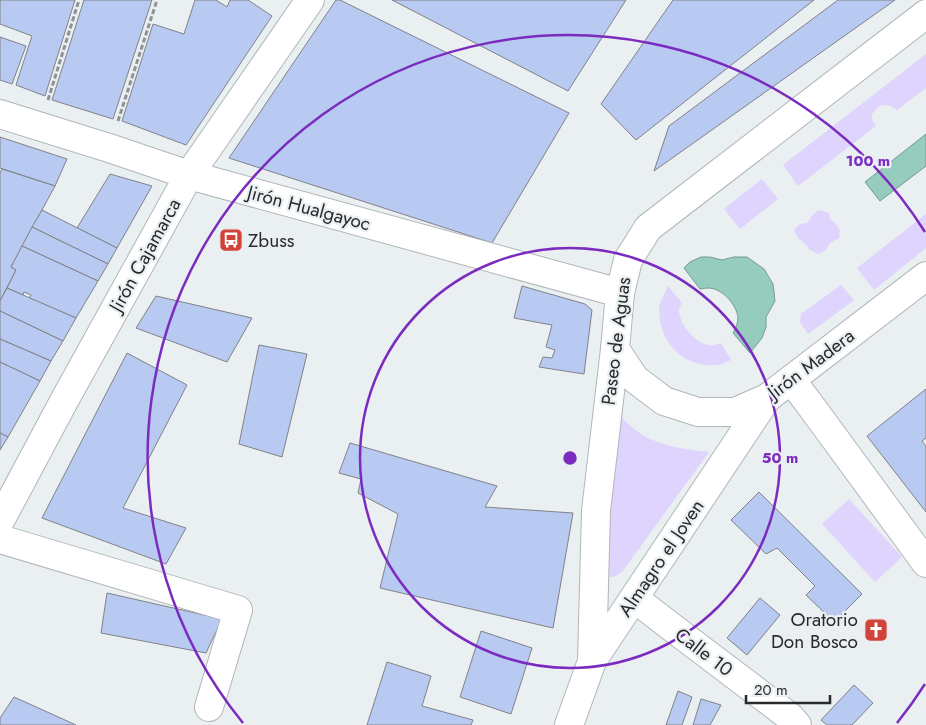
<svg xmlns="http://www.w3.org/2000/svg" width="926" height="725" font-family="Jost,sans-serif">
  <rect width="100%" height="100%" fill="#eaeff2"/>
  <g fill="#dfd4fd">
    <polygon points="926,54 926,88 897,110 888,105 879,106 872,114 872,120 876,126 798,186 783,165"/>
    <polygon points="762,179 778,199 740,229 724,209"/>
    <polygon points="820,210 829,213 830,219 834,222 840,230 839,238 830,243 825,251 818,254 810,250 806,245 798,238 794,230 800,224 807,223 814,213"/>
    <polygon points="926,214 926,248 874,290 857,268"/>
    <polygon points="841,285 854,300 808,334 800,322 801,314"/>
    <path d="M668 286 682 303C681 304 679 309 679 310 679 324 695 343 709 345 712 346 717 344 721 343L731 360C726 362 721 365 716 365 688 368 663 347 660 319 660 315 659 311 659 307 661 300 665 293 668 286Z"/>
    <path d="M620 416C627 422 633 429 641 434 663 447 684 449 709 452L622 572 614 577H609L606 573V562Z"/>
    <polygon points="849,499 902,557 875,582 822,524"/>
  </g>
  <g fill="#95ccbe" stroke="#759b92">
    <polygon points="926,134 926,166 880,201 865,182"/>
    <path d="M701 257H710L722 260 734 257H747L764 269 773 284 775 301 766 317V327L762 338 750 353 733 333C736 328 738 323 738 317 736 304 722 288 708 288 705 288 702 289 700 289L684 268 690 262Z"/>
  </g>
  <g fill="#b8c9f2" stroke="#808286">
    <polygon points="0,0 75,0 45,96 16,85 32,36 0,24"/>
    <polygon points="84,0 152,0 113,119 52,100"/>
    <polygon points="195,0 216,0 227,7 230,0 248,0 272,16 186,145 122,121 153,24 184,34"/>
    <polygon points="336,0 340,0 569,113 492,243 229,158"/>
    <polygon points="392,0 626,0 568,91"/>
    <polygon points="673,0 814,0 636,140 601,104"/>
    <polygon points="838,0 895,0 654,171 669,126"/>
    <polygon points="0,37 26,46 12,84 0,80"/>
    <polygon points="0,137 67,159 55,186 0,168"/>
    <polygon points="2,169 55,186 11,267 16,270 0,301 0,173"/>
    <polygon points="110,174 152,186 117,248 77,228"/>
    <polygon points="42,210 117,248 108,264 32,227"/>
    <polygon points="32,227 108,264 98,281 22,246"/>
    <polygon points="22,246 98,281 76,318 29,298 31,295 24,292 23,295 7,288 16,270 11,267"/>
    <polygon points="522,286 585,304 592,310 584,374 539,367 543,357 552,358 555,350 546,347 552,325 514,318"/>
    <polygon points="7,288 76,318 63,341 0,311 0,301"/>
    <polygon points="156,296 252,318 227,362 136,328"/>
    <polygon points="0,311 63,341 51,361 0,339"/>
    <polygon points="0,339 51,361 40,381 0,362"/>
    <polygon points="259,345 307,354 282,457 239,444"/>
    <polygon points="127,353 187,385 123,508 186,528 166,564 42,518"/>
    <polygon points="0,362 40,381 8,437 0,433"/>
    <polygon points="926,389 926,438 922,441 926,446 926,512 867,436"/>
    <polygon points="0,433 8,437 0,450"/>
    <polygon points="350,443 497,486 485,507 573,513 553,628 380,588 398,514 358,493 361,479 339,473"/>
    <polygon points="759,492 862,594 834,622 806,595 815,586 777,548 766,554 731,520"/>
    <polygon points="107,593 222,619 206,653 101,633"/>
    <polygon points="760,598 780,615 747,655 727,638"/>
    <polygon points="481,631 532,648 511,714 460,697"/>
    <polygon points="387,662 431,676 422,706 473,720 471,725 367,725"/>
    <polygon points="854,685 873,703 852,725 827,725 821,720"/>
    <polygon points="678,691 692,697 682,725 666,725"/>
    <polygon points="14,697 76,725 0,725 0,718"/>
    <polygon points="701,699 721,705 710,725 693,725"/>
  </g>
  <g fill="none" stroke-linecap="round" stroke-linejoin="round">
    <g stroke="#b1b6b9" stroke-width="30">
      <g id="minor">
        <polyline points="0,114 109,148 189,175 620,293"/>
        <polyline points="615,349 635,379 664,401 698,412 735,412 767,398 926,276"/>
        <polyline points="791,380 808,402 926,563"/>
        <polyline points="0,521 64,401 189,175 310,0"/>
        <polyline points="0,539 238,610 209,707"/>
        <path d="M634 598C685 638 738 677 790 717L797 725"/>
        <polyline points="592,661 596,511 615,349 620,293 628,260 648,228 926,14"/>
        <polyline points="569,725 592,661 767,398"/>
      </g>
    </g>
    <g stroke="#909395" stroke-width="3" stroke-dasharray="5 2.5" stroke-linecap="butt">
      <polyline points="48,100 79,0"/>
      <polyline points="118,121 157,0"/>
    </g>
    <use href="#minor" stroke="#fff" stroke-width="28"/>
  </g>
  <g fill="none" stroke="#7b2cbf" stroke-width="2.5">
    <circle cx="570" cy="458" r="210"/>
    <path d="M925 684A421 421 0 0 1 897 723M243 723A421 421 0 1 1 925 232"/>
  </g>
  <defs>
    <g id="bus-square" transform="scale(1.25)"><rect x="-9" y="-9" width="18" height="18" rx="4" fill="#d14338" stroke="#eaeff2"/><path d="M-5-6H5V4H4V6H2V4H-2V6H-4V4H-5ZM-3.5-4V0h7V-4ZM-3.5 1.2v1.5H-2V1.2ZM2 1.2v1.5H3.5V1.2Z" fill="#fff"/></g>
    <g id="church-square" transform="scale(1.25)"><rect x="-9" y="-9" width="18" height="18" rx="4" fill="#d14338" stroke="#eaeff2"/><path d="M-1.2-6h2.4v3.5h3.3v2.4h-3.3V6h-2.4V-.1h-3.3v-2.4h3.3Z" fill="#fff"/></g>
  </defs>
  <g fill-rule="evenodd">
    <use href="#bus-square" x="231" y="240"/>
    <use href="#church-square" x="876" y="630"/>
  </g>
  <g text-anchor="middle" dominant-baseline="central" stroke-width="4.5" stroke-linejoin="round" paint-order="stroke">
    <g font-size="19" fill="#292a2c" stroke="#eaeff2">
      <text transform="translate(309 208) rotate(15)">Jirón Hualgayoc</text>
      <text transform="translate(145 255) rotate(-61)">Jirón Cajamarca</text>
      <text transform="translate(616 341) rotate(-83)">Paseo de Aguas</text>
      <text transform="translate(811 364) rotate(-37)">Jirón Madera</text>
      <text transform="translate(661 558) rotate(-56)">Almagro el Joven</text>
      <text transform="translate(704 652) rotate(37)">Calle 10</text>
    </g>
    <g font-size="19" fill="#292a2c" stroke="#eaeff2" text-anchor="start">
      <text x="248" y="240">Zbuss</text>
      <text x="858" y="619" text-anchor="end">Oratorio<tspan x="858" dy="22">Don Bosco</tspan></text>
    </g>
  </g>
  <circle cx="570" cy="458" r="8" fill="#7b2cbf" stroke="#eaeff2" stroke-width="2.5"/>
  <g font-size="15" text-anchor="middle" font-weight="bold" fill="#7b2cbf" stroke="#eaeff2" stroke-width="4.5" stroke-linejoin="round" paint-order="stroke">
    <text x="868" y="166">100 m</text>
    <text x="780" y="463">50 m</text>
  </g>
  <path d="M746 695v8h84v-8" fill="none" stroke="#292a2c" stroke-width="2.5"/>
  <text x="754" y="695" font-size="15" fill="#292a2c" stroke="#eaeff2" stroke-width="4" paint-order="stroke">20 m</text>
</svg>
